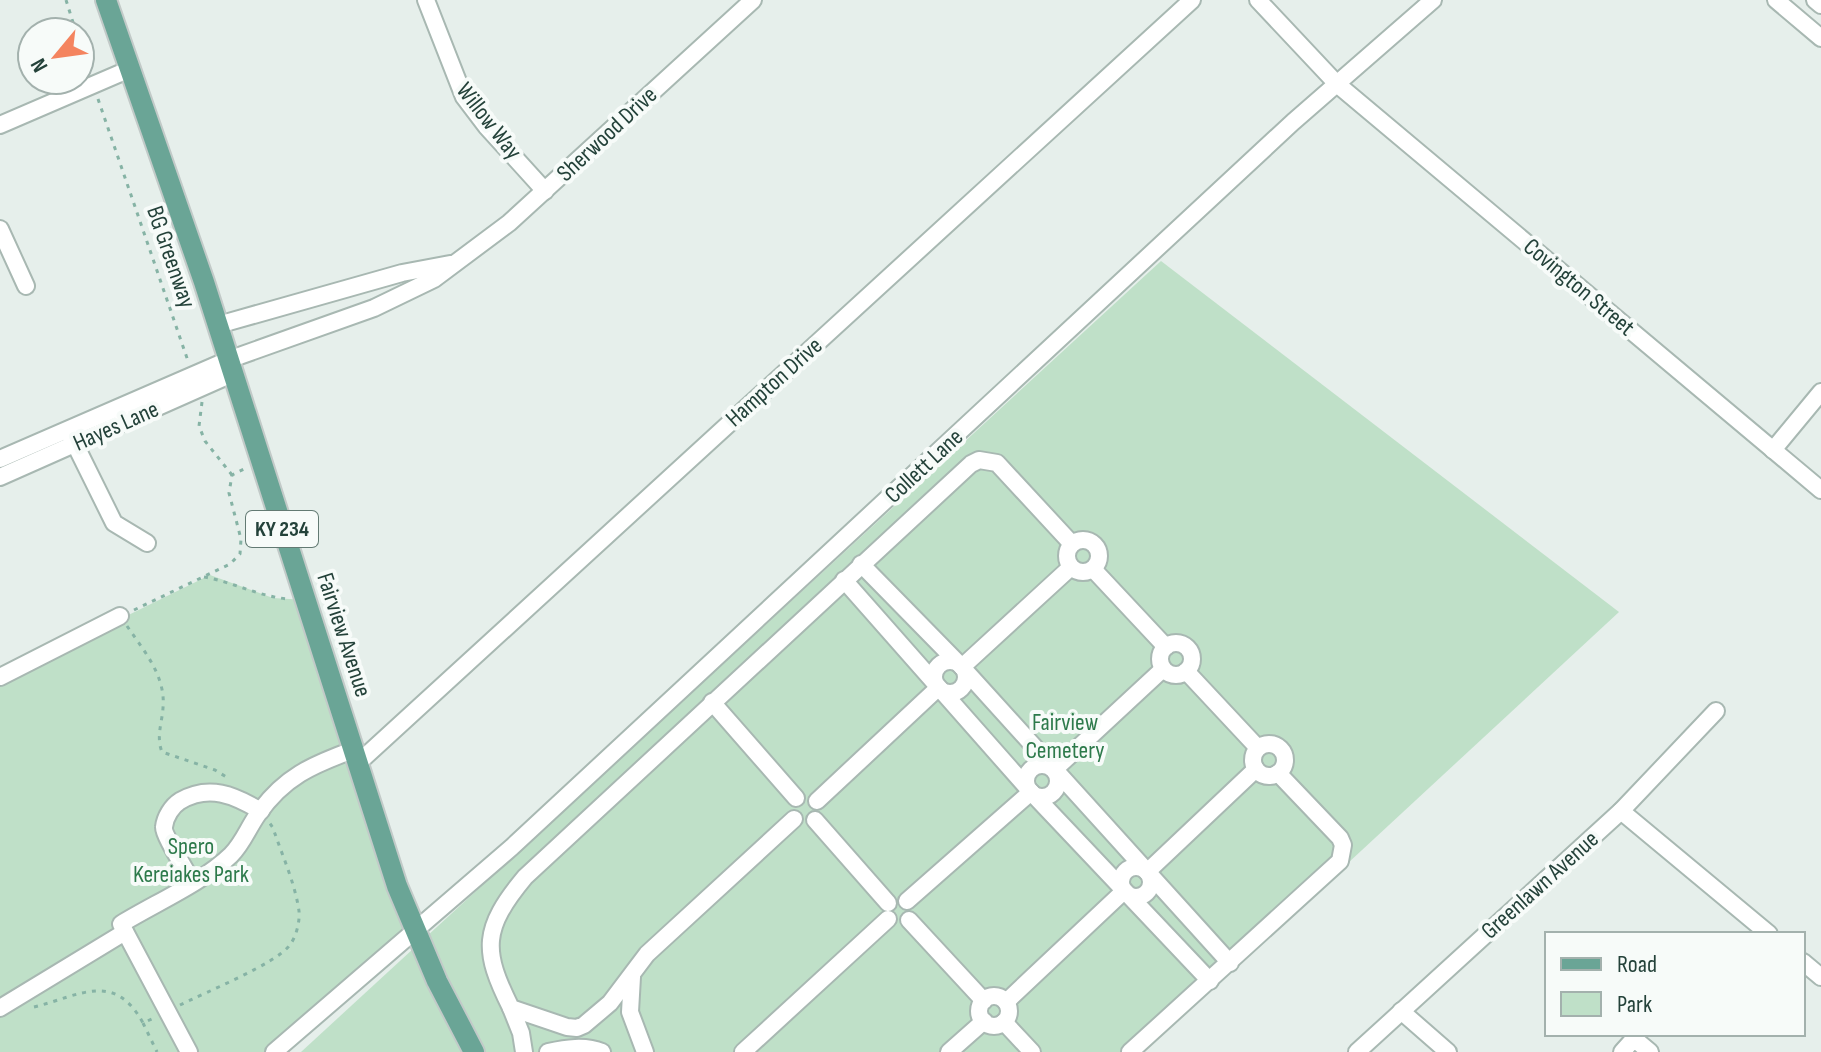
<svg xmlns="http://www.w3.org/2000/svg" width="1821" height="1052" font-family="'Sofia Sans Condensed',sans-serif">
  <rect width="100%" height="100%" fill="#e6efeb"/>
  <g fill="#bfe0c8">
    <polygon points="1161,261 1619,612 1144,1052 301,1052"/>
    <polygon points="210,575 273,598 306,600 416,932 277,1052 0,1052 0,678"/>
  </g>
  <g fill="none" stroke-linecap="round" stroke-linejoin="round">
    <g stroke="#a8b8b2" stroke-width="20">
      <g id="minor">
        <polyline points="426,0 464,97 486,126 545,191"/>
        <polyline points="1258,0 1337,84 1821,490"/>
        <polyline points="1776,0 1821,38"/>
        <polyline points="1815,0 1821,5"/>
        <polyline points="0,125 130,69"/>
        <polyline points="0,229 26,286"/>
        <polyline points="218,325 402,273 450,264"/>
        <polyline points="70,434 114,523 147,543"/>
        <polyline points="1773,450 1821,392"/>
        <polyline points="0,459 228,360 374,308 434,279 509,223 753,0"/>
        <polyline points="0,477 232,374"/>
        <circle cx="1083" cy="556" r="16"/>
        <polyline points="861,564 962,667 1230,963"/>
        <polyline points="1093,569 1166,647"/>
        <polyline points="844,580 1031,792 1210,981"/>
        <circle cx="1176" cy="659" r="16"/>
        <circle cx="950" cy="677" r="16"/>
        <polyline points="962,667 1071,567"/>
        <polyline points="1186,671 1258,748"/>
        <polyline points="0,677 120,616"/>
        <polyline points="712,702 796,798"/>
        <circle cx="1269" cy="760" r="16"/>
        <polyline points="357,764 1192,0"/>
        <circle cx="1042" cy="781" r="16"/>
        <polyline points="1054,770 1163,669"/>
        <polyline points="817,801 938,688"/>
        <polyline points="1621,811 1769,934"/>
        <path d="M794 819 647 954 610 1003 584 1025 577 1028 567 1027 511 1008C482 950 482 929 525 877L971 464 979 460 997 463 1072 544"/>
        <polyline points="815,820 888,903"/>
        <circle cx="1136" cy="882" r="15"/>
        <polyline points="1147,872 1256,769"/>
        <path d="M192 882C187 871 163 835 164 827 165 817 172 806 180 801 209 784 234 795 261 811"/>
        <polyline points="907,901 1031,792"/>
        <polyline points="909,920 984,1001"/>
        <polyline points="1803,962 1821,977"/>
        <polyline points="632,977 630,1012 645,1052"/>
        <circle cx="994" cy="1011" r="15"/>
        <polyline points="1006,1002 1124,891"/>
        <polyline points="0,1008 125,932"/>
        <polyline points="511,1008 521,1033 524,1052"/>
        <polyline points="1401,1011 1448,1052"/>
        <polyline points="1004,1022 1032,1052"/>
        <path d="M189 1052 121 924C155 903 202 883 231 855 243 843 248 828 258 814 284 777 312 765 353 750"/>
        <polyline points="274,1052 512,847 1293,122 1433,0"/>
        <path d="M548 1052C566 1048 585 1045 602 1052"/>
        <polyline points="743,1052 888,919"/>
        <polyline points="949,1052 984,1021"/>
        <polyline points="1130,1052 1340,861 1343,845 1340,838 1278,773"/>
        <polyline points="1357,1052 1621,811 1716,711"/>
        <polyline points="1622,1052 1631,1042 1638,1042 1650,1052"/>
      </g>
    </g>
    <g stroke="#c2cac8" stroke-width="24">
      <polyline id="major" points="106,0 204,282 397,886 437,981 474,1052"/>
    </g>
    <g stroke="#86b3a5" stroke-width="3" stroke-dasharray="4 6" stroke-linecap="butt">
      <polyline points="66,0 76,32"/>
      <polyline points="80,43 88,69"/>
      <polyline points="98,99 188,361"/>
      <polyline points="202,402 199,426 205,441 232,475"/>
      <path d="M204 577C233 582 260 597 289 599"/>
      <polyline points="134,610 230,564 240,554 241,539 229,493 232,475 246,468"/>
      <path d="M127 626C144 651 166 676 163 708 162 723 156 737 162 752L215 770 228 778"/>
      <path d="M180 1005C204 993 275 964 289 946 296 938 300 922 299 911 295 883 282 855 273 828L269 822"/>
      <path d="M34 1007C79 996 114 970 143 1023L156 1017"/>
      <polyline points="143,1023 157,1052"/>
    </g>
    <use href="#minor" stroke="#fff" stroke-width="16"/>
    <use href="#major" stroke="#6aa596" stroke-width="20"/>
  </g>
  <g text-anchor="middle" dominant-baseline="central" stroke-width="8" stroke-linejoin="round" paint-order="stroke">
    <rect fill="#f7fbf9" stroke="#637a73" stroke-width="2" x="246" y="511" width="72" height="36" rx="6"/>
    <g font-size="22" font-weight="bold" fill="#24423a">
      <text x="282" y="529">KY 234</text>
    </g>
    <g font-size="24" fill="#24423a" stroke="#f7fbf9">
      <text transform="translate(489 121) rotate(52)">Willow Way</text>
      <text transform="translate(607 134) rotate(-43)">Sherwood Drive</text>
      <text transform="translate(171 257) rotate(71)">BG Greenway</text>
      <text transform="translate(1579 287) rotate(40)">Covington Street</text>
      <text transform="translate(774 382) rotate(-42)">Hampton Drive</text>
      <text transform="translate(116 426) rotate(-24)">Hayes Lane</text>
      <text transform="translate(924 466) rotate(-43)">Collett Lane</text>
      <text transform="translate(344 635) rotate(72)">Fairview Avenue</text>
      <text transform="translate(1540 885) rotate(-42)">Greenlawn Avenue</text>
    </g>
    <g font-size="24" fill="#2d7a4b" stroke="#f7fbf9">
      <text x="1065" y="722">Fairview<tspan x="1065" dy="28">Cemetery</tspan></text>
      <text x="191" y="846">Spero<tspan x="191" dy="28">Kereiakes Park</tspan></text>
    </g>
  </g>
  <rect x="1545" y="932" width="260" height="104" fill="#f7fbf9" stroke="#a3b1ad" stroke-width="2"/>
  <rect x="1561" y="958" width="40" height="12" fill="#6aa596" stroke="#a3b1ad" stroke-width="2"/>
  <text x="1617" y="972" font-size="24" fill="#24423a">Road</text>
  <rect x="1561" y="992" width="40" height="24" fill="#bfe0c8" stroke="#a3b1ad" stroke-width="2"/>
  <text x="1617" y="1012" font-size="24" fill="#24423a">Park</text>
  <g transform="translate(56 56) rotate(241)"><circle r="38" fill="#f7fbf9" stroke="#a3b1ad" stroke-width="2"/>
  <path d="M0-6L14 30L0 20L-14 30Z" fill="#f4845f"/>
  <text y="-12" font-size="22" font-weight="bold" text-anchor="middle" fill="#24423a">N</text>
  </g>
</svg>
